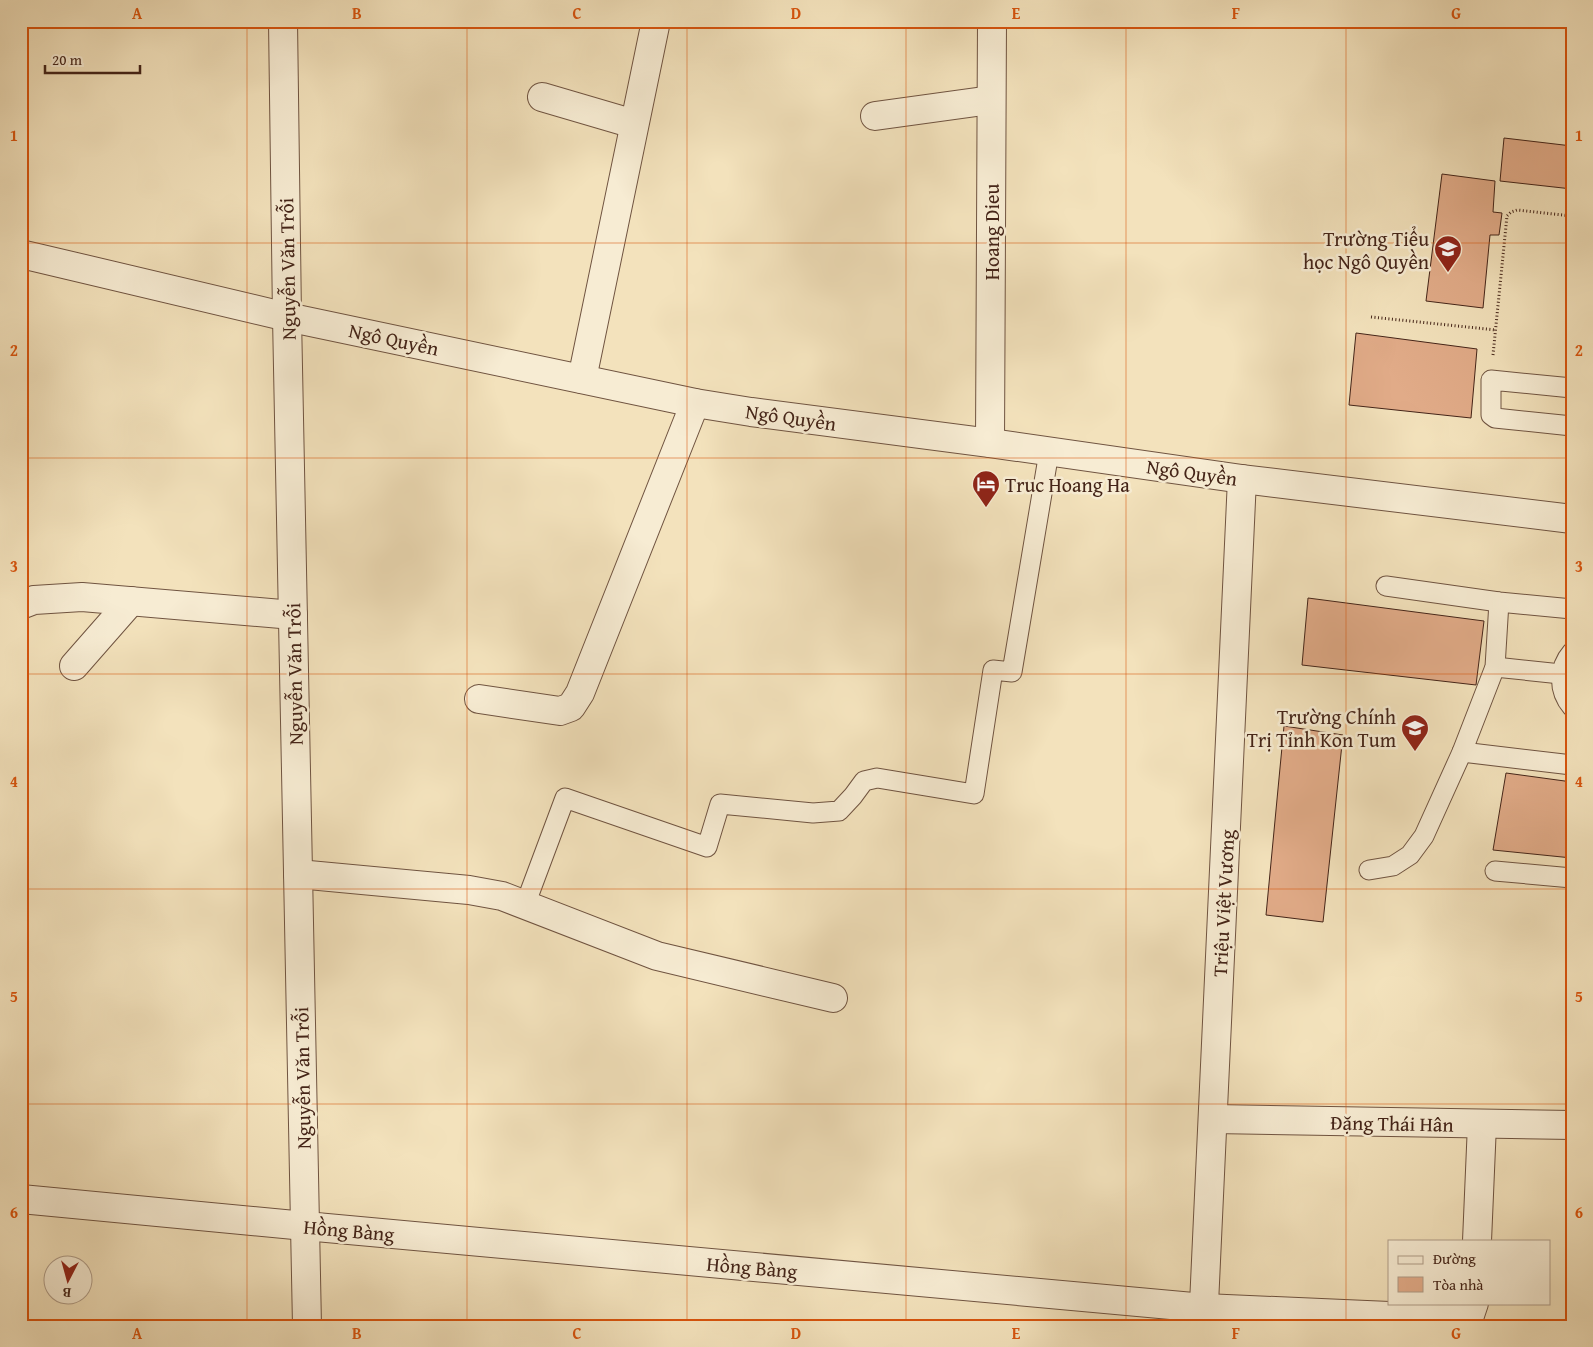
<svg xmlns="http://www.w3.org/2000/svg" width="1593" height="1347" font-family="'Gentium Book Plus',serif">
  <rect width="100%" height="100%" fill="#f3e2bc"/>
  <filter id="stains"><feTurbulence type="fractalNoise" baseFrequency=".004" numOctaves="4"/><feColorMatrix values="0 0 0 0 .2 0 0 0 0 .09 0 0 0 0 .02 0 0 0 .5 -.17"/></filter>
  <radialGradient id="worn" r=".72"><stop offset=".6" stop-color="#630" stop-opacity="0"/><stop offset="1" stop-color="#630" stop-opacity=".3"/></radialGradient>
  <g fill="#e1ab88" stroke="#442418">
    <polygon points="1504,138 1572,146 1572,189 1500,181"/>
    <polygon points="1442,174 1495,181 1493,212 1502,213 1499,235 1490,235 1483,308 1426,301"/>
    <polygon points="1356,333 1477,349 1471,418 1349,405"/>
    <polygon points="1308,598 1484,621 1476,685 1302,665"/>
    <polygon points="1284,726 1343,735 1323,922 1266,915"/>
    <polygon points="1506,773 1572,782 1572,858 1493,850"/>
  </g>
  <g fill="none" stroke-linecap="round" stroke-linejoin="round">
    <g stroke="#705441" stroke-width="21">
      <g id="service">
        <polyline points="1572,388 1491,380 1491,415 1495,418 1572,426"/>
        <polyline points="1386,586 1499,602 1572,609"/>
        <path d="M1572 652C1558 668 1558 691 1572 707"/>
        <polyline points="1495,667 1561,674"/>
        <polyline points="1462,752 1572,765"/>
        <polyline points="1369,870 1393,866 1410,855 1424,836 1462,752 1495,667 1499,602"/>
        <polyline points="1495,871 1572,878"/>
        <polyline points="525,905 565,798 707,847 720,804 813,813 839,811 853,796 864,781 877,778 974,794 993,670 1012,672 1049,452"/>
      </g>
    </g>
    <g stroke="#705441" stroke-width="30">
      <g id="minor">
        <polyline points="283,21 287,317 307,1326"/>
        <polyline points="542,97 634,124"/>
        <polyline points="875,116 991,100"/>
        <polyline points="21,254 287,317 695,403 751,412 990,443 1242,479 1572,519"/>
        <polyline points="582,379 656,21"/>
        <polyline points="990,443 992,21"/>
        <polyline points="21,605 34,600 82,597 293,615"/>
        <polyline points="74,666 131,601"/>
        <polyline points="479,699 560,711 571,707 580,693 695,403"/>
        <polyline points="298,874 469,890 502,896 657,956 833,998"/>
        <polyline points="1213,1119 1572,1125"/>
        <polyline points="21,1199 305,1226 1204,1308 1458,1319 1470,1315 1474,1303"/>
        <polyline points="1477,1241 1482,1124"/>
        <polyline points="1203,1326 1242,479"/>
      </g>
    </g>
    <g stroke="#442418" stroke-width="3" stroke-dasharray="1 2.5" stroke-linecap="butt">
      <polyline points="1371,317 1496,330"/>
      <polyline points="1493,355 1507,216 1511,212 1517,210 1572,216"/>
    </g>
    <use href="#service" stroke="#f7ecd3" stroke-width="19"/>
    <use href="#minor" stroke="#f7ecd3" stroke-width="28"/>
  </g>
  <path fill="none" stroke="#d8540d" stroke-width="1" stroke-opacity="0.55" d="M247 21V1326M467 21V1326M687 21V1326M906 21V1326M1126 21V1326M1346 21V1326M21 243H1572M21 458H1572M21 674H1572M21 889H1572M21 1104H1572"/>
  <defs>
    <g id="school-pin" transform="scale(1.4375)"><path d="M0 17L-7.5 6A9.5 9.5 0 1 1 7.5 6Z" fill="#8f2418" stroke="#f7ecd3"/><path d="M0-5L7-2L0 1L-7-2ZM-4 1L0 2.5L4 1V4Q0 6-4 4Z" fill="#fff"/></g>
    <g id="hotel-pin" transform="scale(1.4375)"><path d="M0 17L-7.5 6A9.5 9.5 0 1 1 7.5 6Z" fill="#8f2418" stroke="#f7ecd3"/><path d="M-6-4.5h1.5V1H6V5H4.5V3h-9V5H-6ZM-4 0a1.8 1.8 0 1 1 3.6 0ZM.5 0V-2.5h3Q6-2.5 6 0Z" fill="#fff"/></g>
  </defs>
  <g fill-rule="evenodd">
    <use href="#school-pin" x="1448" y="249"/>
    <use href="#hotel-pin" x="986" y="484"/>
    <use href="#school-pin" x="1415" y="728"/>
  </g>
  <g text-anchor="middle" dominant-baseline="central" stroke-width="5" stroke-linejoin="round" paint-order="stroke">
    <g font-size="20" fill="#442418" stroke="#f7ecd3">
      <text transform="translate(991 232) rotate(-90)">Hoang Dieu</text>
      <text transform="translate(287 269) rotate(-91)">Nguyễn Văn Trỗi</text>
      <text transform="translate(394 339) rotate(12)">Ngô Quyền</text>
      <text transform="translate(791 417) rotate(8)">Ngô Quyền</text>
      <text transform="translate(1192 472) rotate(8)">Ngô Quyền</text>
      <text transform="translate(294 674) rotate(-91)">Nguyễn Văn Trỗi</text>
      <text transform="translate(1223 903) rotate(-87)">Triệu Việt Vương</text>
      <text transform="translate(302 1078) rotate(-91)">Nguyễn Văn Trỗi</text>
      <text transform="translate(1392 1123) rotate(1)">Đặng Thái Hân</text>
      <text transform="translate(349 1230) rotate(5)">Hồng Bàng</text>
      <text transform="translate(752 1267) rotate(5)">Hồng Bàng</text>
    </g>
    <g font-size="20" fill="#442418" stroke="#f7ecd3" text-anchor="end">
      <text x="1429" y="238">Trường Tiểu<tspan x="1429" dy="23">học Ngô Quyền</tspan></text>
      <text x="1005" y="484" text-anchor="start">Truc Hoang Ha</text>
      <text x="1396" y="716">Trường Chính<tspan x="1396" dy="23">Trị Tỉnh Kon Tum</tspan></text>
    </g>
  </g>
  <rect width="1593" height="1347" fill="none" stroke="#f3e2bc" stroke-width="55"/>
  <rect x="1388" y="1240" width="162" height="65" fill="#f7ecd3" stroke="#af9c88"/>
  <rect x="1398" y="1256" width="25" height="8" fill="#f7ecd3" stroke="#af9c88"/>
  <text x="1433" y="1264" font-size="15" fill="#442418">Đường</text>
  <rect x="1398" y="1277" width="25" height="15" fill="#e1ab88" stroke="#af9c88"/>
  <text x="1433" y="1290" font-size="15" fill="#442418">Tòa nhà</text>
  <g transform="translate(68 1280) rotate(186)"><circle r="24" fill="#f7ecd3" stroke="#af9c88"/>
  <path d="M0-4L9 19L0 12L-9 19Z" fill="#8f2418"/>
  <text y="-8" font-size="14" font-weight="bold" text-anchor="middle" fill="#442418">B</text>
  </g>
  <path d="M45 65v8h95v-8" fill="none" stroke="#442418" stroke-width="2.5"/>
  <text x="52" y="65" font-size="15" fill="#442418" stroke="#f7ecd3" stroke-width="4" paint-order="stroke">20 m</text>
  <rect x="28" y="28" width="1538" height="1292" fill="none" stroke="#d8540d" stroke-width="2"/>
  <g font-size="16" text-anchor="middle" font-weight="bold" fill="#d8540d">
    <text x="137" y="19">A</text>
    <text x="357" y="19">B</text>
    <text x="577" y="19">C</text>
    <text x="796" y="19">D</text>
    <text x="1016" y="19">E</text>
    <text x="1236" y="19">F</text>
    <text x="1456" y="19">G</text>
    <text x="14" y="141">1</text>
    <text x="1579" y="141">1</text>
    <text x="14" y="356">2</text>
    <text x="1579" y="356">2</text>
    <text x="14" y="572">3</text>
    <text x="1579" y="572">3</text>
    <text x="14" y="787">4</text>
    <text x="1579" y="787">4</text>
    <text x="14" y="1002">5</text>
    <text x="1579" y="1002">5</text>
    <text x="14" y="1218">6</text>
    <text x="1579" y="1218">6</text>
    <text x="137" y="1339">A</text>
    <text x="357" y="1339">B</text>
    <text x="577" y="1339">C</text>
    <text x="796" y="1339">D</text>
    <text x="1016" y="1339">E</text>
    <text x="1236" y="1339">F</text>
    <text x="1456" y="1339">G</text>
  </g>
  <rect width="100%" height="100%" filter="url(#stains)"/>
  <rect width="100%" height="100%" fill="url(#worn)"/>
</svg>
